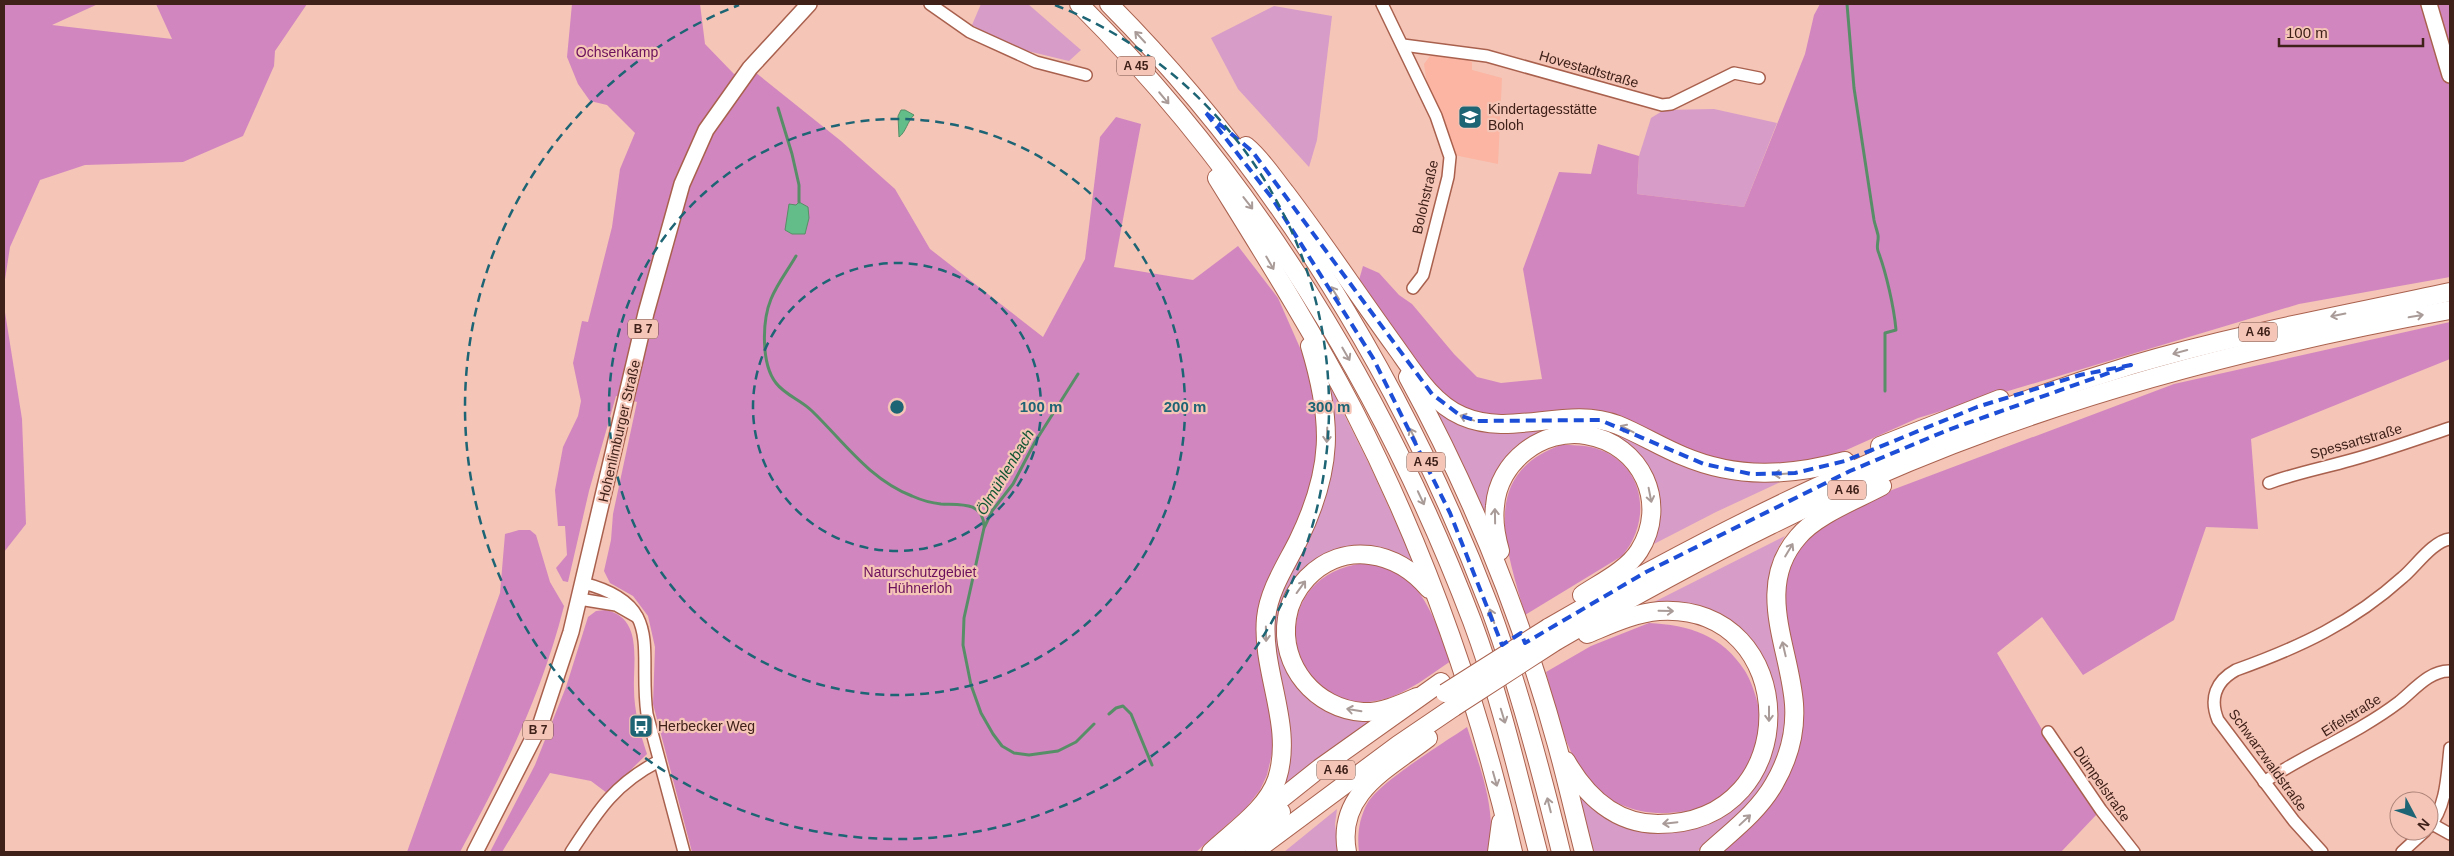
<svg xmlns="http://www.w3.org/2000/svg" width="2454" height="856" font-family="Helvetica,sans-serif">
  <rect width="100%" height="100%" fill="#f5c5b7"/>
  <polygon fill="#fbb5a2" points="1443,54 1459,56 1472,62 1472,70 1502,78 1498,164 1454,155 1428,90 1424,64 1430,56"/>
  <g fill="#d79cc8">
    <polygon points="981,4 1028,4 1081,50 1069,61 1011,47 972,25"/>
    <polygon points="1274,6 1332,16 1317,140 1309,167 1238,89 1211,38"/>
    <polygon points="1714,109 1777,123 1744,207 1637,194 1639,156 1651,118 1664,110"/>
    <polygon points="1324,374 1370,466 1416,567 1368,548 1288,595 1298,685 1380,715 1283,786 1271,633"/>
    <polygon points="1428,397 1586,425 1789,478 1716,512 1650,546 1657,515 1613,438 1529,440 1489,528"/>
    <path d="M1785 536C1738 607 1806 676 1782 748 1774 771 1760 794 1742 812 1728 826 1710 836 1697 852H1590L1575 789 1668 829 1774 698 1715 615 1698 607 1682 604 1654 602Z"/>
    <polygon points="1337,809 1335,824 1338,852 1284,852"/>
  </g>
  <g fill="#d186bf">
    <polygon points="4,4 98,4 52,25 172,39 156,4 307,4 275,51 274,66 243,136 183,162 85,165 40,180 10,247 4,286"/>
    <polygon points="572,4 700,4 705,44 734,74 750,68 841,141 895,189 930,249 1043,337 1085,259 1100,137 1116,117 1141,124 1114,267 1193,280 1238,246 1278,298 1308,366 1313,386 1318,450 1314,475 1298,523 1271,579 1274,745 1267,775 1260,790 1246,808 1196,852 692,852 653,704 655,647 648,616 633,596 610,583 604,571 611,540 613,514 637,402 616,396 589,491 568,582 563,581 556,568 567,555 565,526 558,526 555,490 563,447 578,416 581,401 573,363 582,321 588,322 612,227 620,169 635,133 607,105 590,101 578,84 567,57"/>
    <polygon points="1820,4 2450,4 2450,277 2299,304 1918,418 1824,460 1788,466 1748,465 1707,458 1650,434 1516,416 1487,415 1465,408 1451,401 1419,369 1359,280 1363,266 1379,273 1399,295 1412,304 1454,354 1477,377 1501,383 1542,379 1523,269 1559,172 1591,174 1598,144 1639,156 1637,194 1744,207 1805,54 1814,15"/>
    <polygon points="4,306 22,419 26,524 4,552"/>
    <polygon points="2450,322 2450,359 2251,439 2258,529 2206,527 2174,620 2083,675 2042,617 1997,653 2044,733 2098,813 2061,852 1718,852 1792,763 1782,593 1792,558 1810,535 1834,517 1892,490 2174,384"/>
    <path d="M1561 445C1572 445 1584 445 1595 448 1645 463 1653 520 1622 556L1525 615C1507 550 1477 475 1561 445Z"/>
    <path d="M519 530H530L536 535 550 582 564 606C542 694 503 773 460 852H407L500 593 505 534Z"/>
    <path d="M1364 563C1421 567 1433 617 1451 661 1430 675 1409 692 1385 699 1290 725 1253 578 1364 563Z"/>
    <path d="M605 610C643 617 633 660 634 689 634 710 640 733 647 754L607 793 591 781 550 773 502 852H490L535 765 566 687 588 617 596 611Z"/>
    <path d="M1649 623C1689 625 1722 635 1745 671 1755 687 1766 725 1759 744 1753 764 1731 791 1713 802 1705 807 1694 809 1685 811 1647 818 1611 808 1586 778 1566 752 1554 705 1546 672L1591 646Z"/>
    <path d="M1467 727C1480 768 1497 809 1489 852H1359C1357 835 1359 819 1367 804 1378 783 1445 742 1467 727Z"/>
  </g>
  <g fill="#62bd88" stroke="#588e67">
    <path d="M901 110H905L914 115C907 122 906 132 899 137L898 116Z"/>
    <polygon points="799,202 808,207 809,218 805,234 792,234 785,230 789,204 796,205"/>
  </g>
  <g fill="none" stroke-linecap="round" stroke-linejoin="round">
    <g stroke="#588e67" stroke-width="3">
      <path d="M1847 4 1854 88 1874 220C1875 225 1877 230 1878 235 1879 240 1876 246 1878 251 1886 272 1894 307 1896 330L1885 333V391"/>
      <polyline points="778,108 792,154 799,185 799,202"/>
      <path d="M796 256C788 270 777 284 771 299 762 321 761 364 776 383 785 395 801 400 812 411 844 442 869 479 912 496 921 500 931 503 941 504 959 505 983 501 984 526"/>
      <polyline points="1078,374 1035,442 1013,484 992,511 984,528 964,618 963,645 971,685 981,713 993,734 1002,746 1014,753 1029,755 1058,751 1076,742 1094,724"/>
      <polyline points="1109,714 1116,708 1123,706 1131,714 1152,765"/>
    </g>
    <g stroke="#a9614e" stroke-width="14">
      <g id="minor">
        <polyline points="930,4 970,32 1036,62 1086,75"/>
        <polyline points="1382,4 1436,116 1450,157 1448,177 1423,275 1413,288"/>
        <polyline points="1403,45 1487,56 1662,105 1671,104 1734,73 1759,78"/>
        <path d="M2269 483C2296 473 2323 468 2351 460 2384 451 2417 439 2450 428"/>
        <path d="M583 583C666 604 638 650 647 714L684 852"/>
        <polyline points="579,599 616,605 637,617"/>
        <polyline points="2048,732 2101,810 2134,852"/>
        <path d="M2264 782C2307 753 2357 734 2399 702 2414 690 2430 670 2450 671"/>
        <polyline points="2432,824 2450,834"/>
        <path d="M2429 827C2447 806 2447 774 2450 748"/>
        <path d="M571 852C597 812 614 784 659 761"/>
        <path d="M2322 852 2294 821 2218 720C2209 698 2216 681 2236 670 2300 647 2352 623 2403 577 2416 566 2433 541 2450 539"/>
        <polyline points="2402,852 2425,831"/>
      </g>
    </g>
    <g stroke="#a9614e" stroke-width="18">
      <g id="major">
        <polyline points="2429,4 2450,75"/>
        <polyline points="475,852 541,723 571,632 646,313 682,184 706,130 750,68 809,4"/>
      </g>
    </g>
    <g stroke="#a9614e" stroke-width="20">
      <g id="highway">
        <path d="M1079 4C1253 177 1385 392 1472 621 1500 696 1518 775 1538 852"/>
        <path d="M1109 4C1277 173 1405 385 1490 608 1519 687 1541 770 1561 852"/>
        <path d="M1246 146C1261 158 1273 177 1285 192 1323 242 1358 295 1395 346 1413 371 1432 403 1462 416 1512 438 1567 405 1618 425 1640 434 1661 447 1683 456 1737 479 1790 476 1845 461"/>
        <path d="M1217 178C1264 254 1312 330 1353 409 1425 549 1478 699 1513 852"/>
        <path d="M1408 377C1472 494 1522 618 1557 745 1567 781 1575 817 1584 852"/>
        <polyline points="1880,446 2000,399"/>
        <path d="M1500 551C1496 537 1493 522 1495 506 1498 462 1542 428 1586 435 1642 444 1669 504 1639 551 1627 570 1600 583 1582 595"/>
        <path d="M1548 628C1733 521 1927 427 2132 365 2237 334 2344 315 2450 292"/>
        <path d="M1556 641C1696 560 1841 484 1994 429 2142 375 2296 338 2450 310"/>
        <path d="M1417 697C1401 704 1381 713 1363 712 1316 709 1279 666 1287 618 1289 604 1297 589 1307 578 1344 540 1397 551 1429 589"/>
        <path d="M1566 761C1586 796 1616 824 1658 824 1808 824 1802 602 1659 611 1634 613 1609 625 1587 634"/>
        <polyline points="1262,814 1320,768 1441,682"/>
        <path d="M1211 852C1233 831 1267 809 1277 779 1294 725 1261 672 1266 618 1269 590 1286 565 1298 541 1333 469 1333 422 1310 346"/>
        <polyline points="1229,852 1281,812"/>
        <polyline points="1254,852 1398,745 1454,707"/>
        <path d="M1347 852C1336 793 1388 769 1428 738"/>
        <polyline points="1497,852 1501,822"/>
        <path d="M1709 852C1732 831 1758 812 1774 784 1788 760 1796 732 1794 704 1790 648 1754 587 1798 537 1816 515 1856 500 1882 486"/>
      </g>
    </g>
    <use href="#minor" stroke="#fff" stroke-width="11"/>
    <use href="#major" stroke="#fff" stroke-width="15"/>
    <use href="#highway" stroke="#fff" stroke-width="18"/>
    <g stroke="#a9614e" stroke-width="20" stroke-linecap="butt">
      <g id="highway-bridge">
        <polyline points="1445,693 1548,628"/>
        <polyline points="1454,707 1556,641"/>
      </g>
    </g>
    <use href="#highway-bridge" stroke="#fff" stroke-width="18"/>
  </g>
  <defs><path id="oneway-shaft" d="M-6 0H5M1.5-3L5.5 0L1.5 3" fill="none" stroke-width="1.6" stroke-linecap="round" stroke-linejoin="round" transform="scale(1.25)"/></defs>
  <g stroke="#a99b98">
    <use href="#oneway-shaft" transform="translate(1140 37) rotate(-133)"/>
    <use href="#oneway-shaft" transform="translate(1164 98) rotate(50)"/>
    <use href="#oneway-shaft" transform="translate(1248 203) rotate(52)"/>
    <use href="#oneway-shaft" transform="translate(1270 263) rotate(60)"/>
    <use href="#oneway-shaft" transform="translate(1335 293) rotate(-122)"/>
    <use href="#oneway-shaft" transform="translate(2338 315) rotate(169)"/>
    <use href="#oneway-shaft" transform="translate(2416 316) rotate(-10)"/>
    <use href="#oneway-shaft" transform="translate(2180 352) rotate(165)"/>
    <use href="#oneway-shaft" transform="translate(1346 354) rotate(60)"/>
    <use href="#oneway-shaft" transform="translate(1467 418) rotate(-160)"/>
    <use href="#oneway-shaft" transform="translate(1627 429) rotate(-153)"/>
    <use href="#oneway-shaft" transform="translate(1327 435) rotate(92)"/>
    <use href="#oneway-shaft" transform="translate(1413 435) rotate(-116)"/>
    <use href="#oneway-shaft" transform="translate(1781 474) rotate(176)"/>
    <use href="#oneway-shaft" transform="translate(1650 495) rotate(79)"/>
    <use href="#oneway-shaft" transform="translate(1421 498) rotate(65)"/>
    <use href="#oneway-shaft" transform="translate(1495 516) rotate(-91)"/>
    <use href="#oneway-shaft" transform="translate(1789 550) rotate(-59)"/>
    <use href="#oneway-shaft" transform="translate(1301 587) rotate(-54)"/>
    <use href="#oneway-shaft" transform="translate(1666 611) rotate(1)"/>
    <use href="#oneway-shaft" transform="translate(1492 616) rotate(-108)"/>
    <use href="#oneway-shaft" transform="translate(1266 634) rotate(89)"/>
    <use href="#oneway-shaft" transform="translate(1784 649) rotate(-103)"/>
    <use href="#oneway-shaft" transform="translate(1354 710) rotate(-171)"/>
    <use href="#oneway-shaft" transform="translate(1769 714) rotate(90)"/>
    <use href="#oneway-shaft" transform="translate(1503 716) rotate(73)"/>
    <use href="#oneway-shaft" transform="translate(1495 779) rotate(74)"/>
    <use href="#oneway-shaft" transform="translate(1549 805) rotate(-104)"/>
    <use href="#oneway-shaft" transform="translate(1745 820) rotate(-43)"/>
    <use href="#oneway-shaft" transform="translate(1670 823) rotate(174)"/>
  </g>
  <path fill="none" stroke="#1d4ed8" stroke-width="4" stroke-dasharray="10 6" stroke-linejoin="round" d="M1206 113 1252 151 1432 394 1461 416 1477 421 1600 420 1704 464 1751 474 1795 473 1845 461 1977 407 2080 375 2131 365 1948 430 1850 471 1646 572 1525 643 1521 633 1502 645 1450 513 1373 358 1272 198Z"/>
  <g fill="none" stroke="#1d6474" stroke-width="2.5" stroke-dasharray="9 6">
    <circle cx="897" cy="407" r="144"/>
    <circle cx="897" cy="407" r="288"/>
    <path d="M1055 5A432 432 0 1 1 739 5"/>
  </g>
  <defs>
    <g id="school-square" transform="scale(1.25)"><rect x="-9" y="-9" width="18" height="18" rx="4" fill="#1d6474" stroke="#f5c5b7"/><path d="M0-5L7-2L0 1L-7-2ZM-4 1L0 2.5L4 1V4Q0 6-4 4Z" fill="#fff"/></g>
    <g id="bus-square" transform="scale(1.25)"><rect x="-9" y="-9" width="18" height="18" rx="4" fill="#1d6474" stroke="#f5c5b7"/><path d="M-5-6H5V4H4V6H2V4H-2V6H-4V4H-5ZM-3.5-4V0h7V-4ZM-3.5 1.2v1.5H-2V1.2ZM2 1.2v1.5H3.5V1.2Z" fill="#fff"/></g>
  </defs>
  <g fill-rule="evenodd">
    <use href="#school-square" x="1470" y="117"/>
    <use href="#bus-square" x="641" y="726"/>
  </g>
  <g text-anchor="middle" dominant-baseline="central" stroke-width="4.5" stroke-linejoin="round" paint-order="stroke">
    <g fill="#f5c5b7" stroke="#765248" stroke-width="1">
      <rect x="1117" y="56.5" width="38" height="19" rx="4"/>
      <rect x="628" y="319.5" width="30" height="19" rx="4"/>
      <rect x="2239" y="322.5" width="38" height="19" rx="4"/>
      <rect x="1407" y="452.5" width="38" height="19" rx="4"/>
      <rect x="1828" y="480.5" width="38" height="19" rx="4"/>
      <rect x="523" y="720.5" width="30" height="19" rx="4"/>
      <rect x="1317" y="760.5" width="38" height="19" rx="4"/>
    </g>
    <g font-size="12" font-weight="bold" fill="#3f2119">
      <text x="1136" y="66">A 45</text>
      <text x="643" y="329">B 7</text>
      <text x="2258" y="332">A 46</text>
      <text x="1426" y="462">A 45</text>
      <text x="1847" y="490">A 46</text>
      <text x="538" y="730">B 7</text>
      <text x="1336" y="770">A 46</text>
    </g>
    <g font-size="14" fill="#6b105c" stroke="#f5c5b7">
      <text x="617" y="52">Ochsenkamp</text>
      <text x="920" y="572">Naturschutzgebiet<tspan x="920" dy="16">Hühnerloh</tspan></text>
    </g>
    <g font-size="14" fill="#3f2119" stroke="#f5c5b7">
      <text transform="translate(1589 69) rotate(16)">Hovestadtstraße</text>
      <text transform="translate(1425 197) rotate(-77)">Bolohstraße</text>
      <text transform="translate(619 431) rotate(-77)">Hohenlimburger Straße</text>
      <text transform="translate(2356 441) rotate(-16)">Spessartstraße</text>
      <text transform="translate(2351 715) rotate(-32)">Eifelstraße</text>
      <text transform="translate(2268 760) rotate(54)">Schwarzwaldstraße</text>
      <text transform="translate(2102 784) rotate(55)">Dümpelstraße</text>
    </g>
    <g font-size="14" fill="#3f2119" stroke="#f5c5b7" text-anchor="start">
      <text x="1488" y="109">Kindertagesstätte<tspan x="1488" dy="16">Boloh</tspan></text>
      <text x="658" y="726">Herbecker Weg</text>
    </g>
    <g font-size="15" font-style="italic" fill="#105633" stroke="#f5c5b7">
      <text transform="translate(1005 472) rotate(-59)">Ölmühlenbach</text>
    </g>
  </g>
  <circle cx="897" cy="407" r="8" fill="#1d6474" stroke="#f5c5b7" stroke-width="2.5"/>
  <g font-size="15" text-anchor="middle" font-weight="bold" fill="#1d6474" stroke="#f5c5b7" stroke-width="4.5" stroke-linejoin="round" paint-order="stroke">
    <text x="1041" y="412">100 m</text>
    <text x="1185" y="412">200 m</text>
    <text x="1329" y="412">300 m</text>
  </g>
  <rect width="2454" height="856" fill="none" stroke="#3f2119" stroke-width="10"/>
  <g transform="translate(2414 816) rotate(131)"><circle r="24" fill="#f5c5b7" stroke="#ac8378"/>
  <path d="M0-4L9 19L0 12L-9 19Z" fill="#1d6474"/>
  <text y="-8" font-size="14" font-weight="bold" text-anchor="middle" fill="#3f2119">N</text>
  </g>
  <path d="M2279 38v8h144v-8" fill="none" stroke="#3f2119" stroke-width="2.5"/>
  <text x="2286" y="38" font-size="15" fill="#3f2119" stroke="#f5c5b7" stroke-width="4" paint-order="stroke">100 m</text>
</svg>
